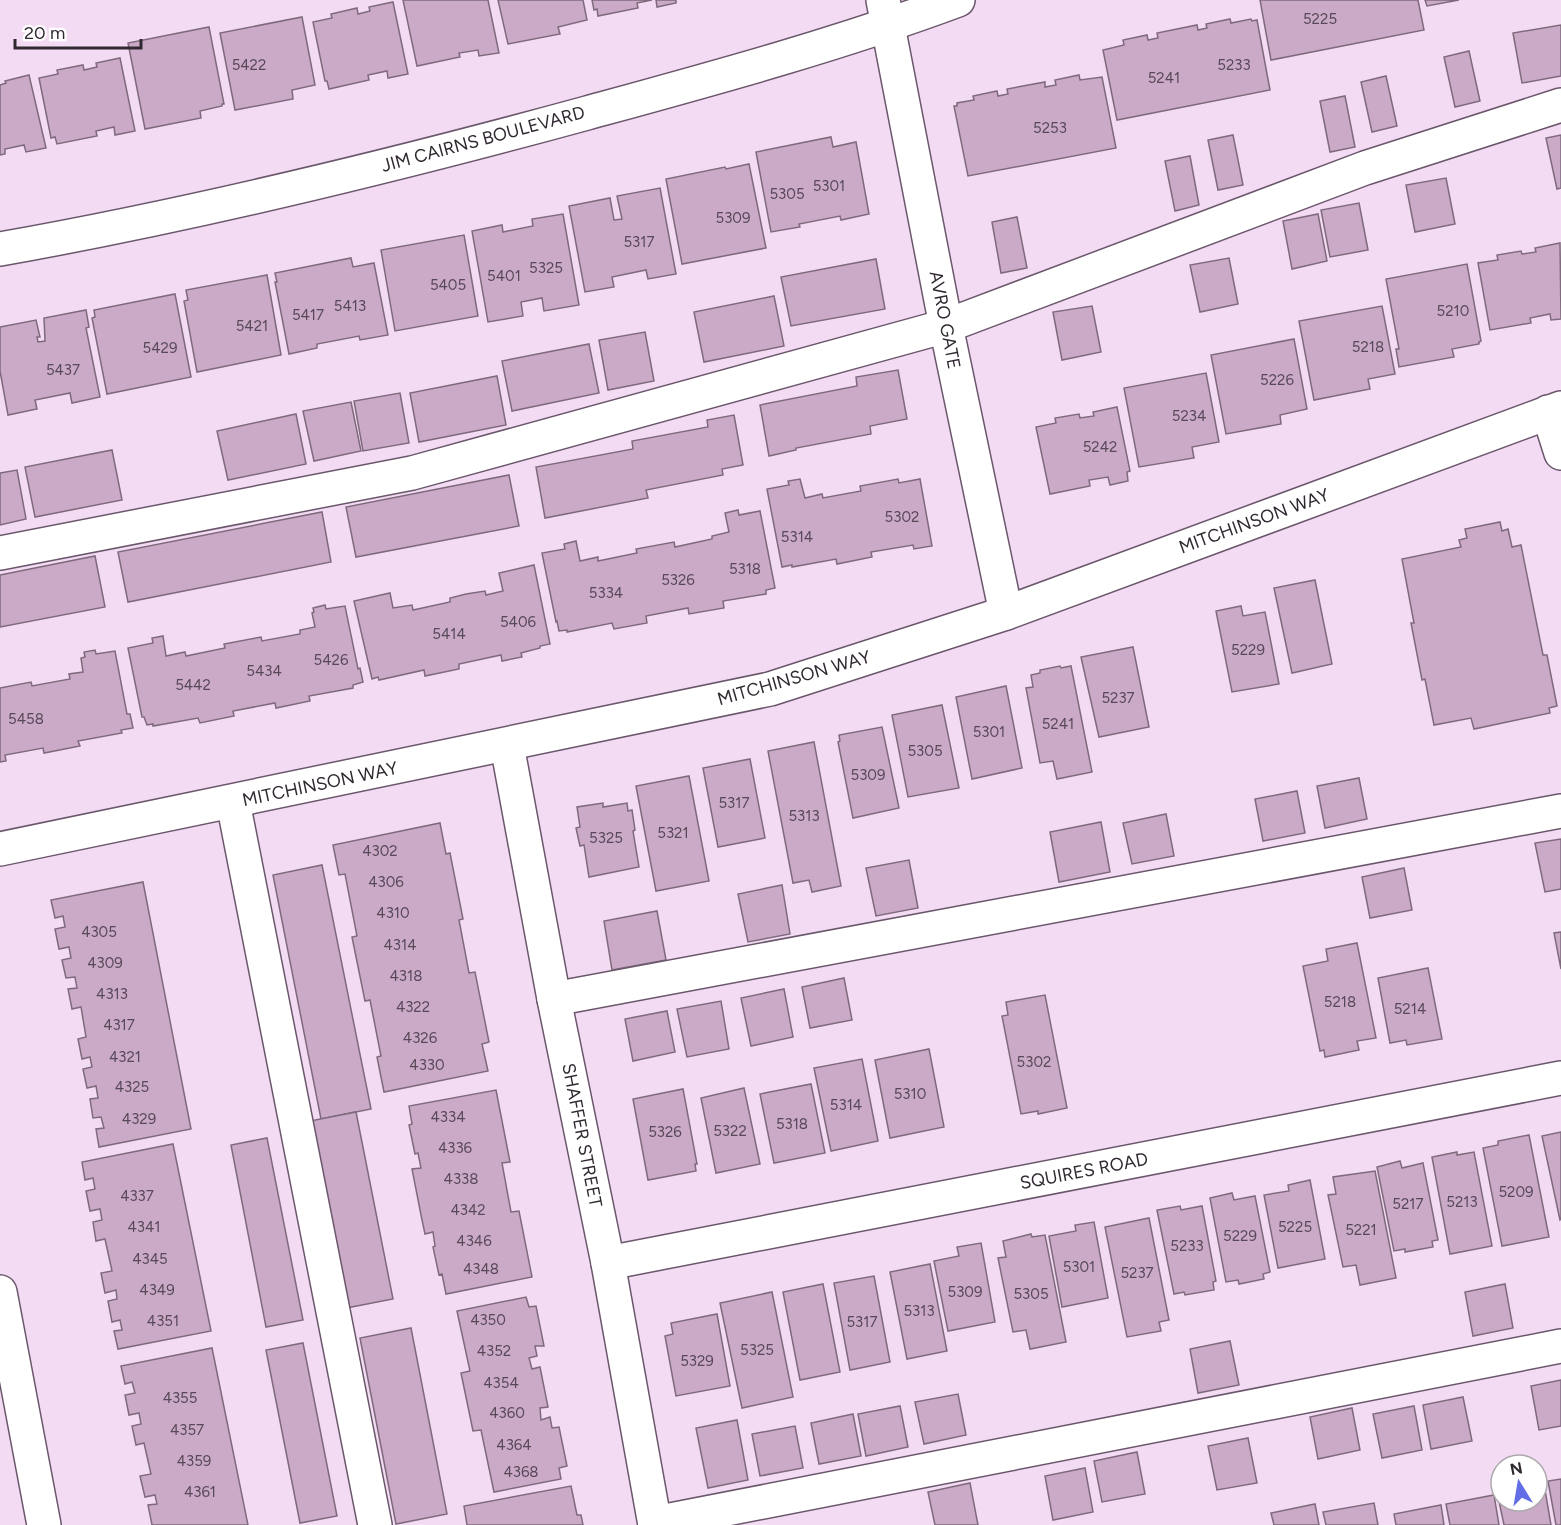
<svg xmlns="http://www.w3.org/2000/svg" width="1561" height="1525" font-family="Figtree,sans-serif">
  <rect width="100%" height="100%" fill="#f3dcf3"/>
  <g fill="#cbaac8" stroke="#7f6a7d" stroke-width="1.5">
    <polygon points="403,0 488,0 499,53 479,56 478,50 459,53 460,57 417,66"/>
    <polygon points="498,0 583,0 587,20 558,27 560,34 508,44"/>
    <polygon points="592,0 652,0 637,3 638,8 598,16 597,9 594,10"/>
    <polygon points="656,0 676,0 676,3 657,7"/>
    <polygon points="1260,0 1418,0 1424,30 1271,60"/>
    <polygon points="1425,0 1459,0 1427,6"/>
    <polygon points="393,2 408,74 388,78 387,71 368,75 369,80 329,89 327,81 325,81 313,22 332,18 331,14 357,8 358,14 370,11 369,7"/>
    <polygon points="302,17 315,85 292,90 293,99 235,110 220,33"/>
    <polygon points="1230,19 1231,23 1251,19 1252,21 1257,20 1270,90 1117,120 1103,50 1124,45 1123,40 1147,35 1148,40 1158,38 1157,33 1197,25 1198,30 1207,28 1206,24"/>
    <polygon points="1561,25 1561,76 1522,83 1513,33"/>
    <polygon points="209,27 224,104 222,104 222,106 200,111 201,118 145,129 128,43"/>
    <polygon points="1469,51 1480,101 1455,107 1444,57"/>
    <polygon points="120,58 135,131 115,135 114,127 96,131 97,136 57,144 55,137 51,138 39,78 58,74 57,70 83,65 84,70 97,67 96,63"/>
    <polygon points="29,75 46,148 26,152 24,145 5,149 5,154 0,155 0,85 6,83 5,81"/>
    <polygon points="1079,75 1080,80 1102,77 1116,148 968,176 954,106 957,106 957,103 974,100 973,96 997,91 998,96 1008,94 1007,89 1045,82 1045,87 1056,85 1055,80"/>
    <polygon points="1386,76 1397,126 1372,132 1361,82"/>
    <polygon points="1345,96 1355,147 1330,152 1320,101"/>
    <polygon points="1233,135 1243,185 1218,190 1208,140"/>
    <polygon points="1561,135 1561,188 1557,189 1546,138"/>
    <polygon points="831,137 833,147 856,142 869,214 841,220 840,216 799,224 800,227 771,232 756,152"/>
    <polygon points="1190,156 1199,205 1175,211 1165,161"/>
    <polygon points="749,164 766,248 682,264 666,179 725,167 726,169"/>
    <polygon points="1446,178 1455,224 1415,232 1406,185"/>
    <polygon points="660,188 676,274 648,279 646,270 612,277 614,287 585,292 569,206 610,198 614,220 622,219 617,196"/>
    <polygon points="1359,203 1368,250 1330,257 1321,210"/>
    <polygon points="563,214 579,305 544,311 542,298 521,302 523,316 488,322 472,231 502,225 503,232 533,226 532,219"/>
    <polygon points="1318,214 1327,261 1292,269 1283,221"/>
    <polygon points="1017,217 1027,268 1001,273 992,222"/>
    <polygon points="464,235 478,316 395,331 381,250"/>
    <polygon points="1560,243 1561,319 1551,320 1550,314 1530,318 1531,323 1490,330 1478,263 1498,260 1497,255 1521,251 1522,254 1536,252 1535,248"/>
    <polygon points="351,258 353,267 374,263 388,335 360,340 359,336 317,344 317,348 289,354 275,282 277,282 275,273"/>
    <polygon points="1229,258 1238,304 1200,312 1190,265"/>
    <polygon points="876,259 885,309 791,326 781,277"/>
    <polygon points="1467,264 1481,341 1479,342 1479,344 1452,349 1454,357 1399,367 1396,349 1399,349 1386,279"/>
    <polygon points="267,275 281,355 197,372 184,301 188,300 186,290"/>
    <polygon points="175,294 191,377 107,394 92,318 95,317 94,310"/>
    <polygon points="774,296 784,346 704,362 694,312"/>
    <polygon points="1092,306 1101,352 1062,360 1053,312"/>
    <polygon points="1382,306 1395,374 1368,379 1370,389 1314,400 1299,321"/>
    <polygon points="86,310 89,327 86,328 100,397 72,403 70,393 35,400 37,409 8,415 0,371 0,327 36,320 40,337 37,337 38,342 45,341 44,318"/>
    <polygon points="645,332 654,381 608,390 599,340"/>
    <polygon points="1294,339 1307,409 1280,415 1281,424 1226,434 1211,355"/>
    <polygon points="589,344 599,393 512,411 502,361"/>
    <polygon points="898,370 907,419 870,426 871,434 796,448 796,450 769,456 760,405 857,386 856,377"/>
    <polygon points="1206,373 1219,442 1192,447 1194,458 1139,467 1124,388"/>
    <polygon points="497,376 506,425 419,442 410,393"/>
    <polygon points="400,393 409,443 363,451 354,401"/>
    <polygon points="351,402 361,451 314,461 303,411"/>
    <polygon points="1117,407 1130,471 1127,472 1128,481 1110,485 1108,477 1089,480 1090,486 1050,494 1036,427 1056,423 1055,418 1079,414 1080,418 1094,416 1093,412"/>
    <polygon points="296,414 306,464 228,480 217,431"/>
    <polygon points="734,415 743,465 722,469 723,475 646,490 648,498 545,518 536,467 633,449 632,441 708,427 707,420"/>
    <polygon points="112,450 122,500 35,517 25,467"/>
    <polygon points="17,470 26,519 0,525 0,473"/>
    <polygon points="509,475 519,526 356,557 346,507"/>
    <polygon points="800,479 805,498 822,494 823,498 861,491 860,486 898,479 899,483 920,479 932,546 914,549 913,545 871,552 872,557 837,564 836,559 792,567 792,565 782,567 767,489 789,485 788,481"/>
    <polygon points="738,510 739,515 760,511 775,588 766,590 766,594 723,601 724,608 689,614 688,608 646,616 647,623 614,629 612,623 567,632 567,630 559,631 557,621 556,622 542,553 565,549 564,544 576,541 580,561 598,557 598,561 637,553 636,549 674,542 675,547 712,539 712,536 729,532 725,513"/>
    <polygon points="322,512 331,562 128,602 118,552"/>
    <polygon points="1500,522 1502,531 1508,529 1512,547 1521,545 1543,655 1547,655 1557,706 1549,708 1550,713 1474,729 1471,718 1434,725 1425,679 1422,680 1411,623 1414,623 1402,559 1461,547 1459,540 1467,538 1465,529"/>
    <polygon points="95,556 105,607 0,627 0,575"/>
    <polygon points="534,565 550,644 540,646 540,648 521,653 522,657 502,661 501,655 459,664 459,669 425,676 424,670 379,680 378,677 372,679 354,601 390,593 393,608 412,605 413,610 450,602 450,598 466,594 485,591 486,595 503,591 499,573"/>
    <polygon points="1315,580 1332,664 1292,673 1274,588"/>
    <polygon points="325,605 326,609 345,606 358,669 360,668 363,682 353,685 353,688 309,696 310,701 276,708 275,703 233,711 234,716 200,723 198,718 153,726 153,724 147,725 144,717 142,717 128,648 153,643 152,638 163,636 166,656 185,652 186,656 225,648 224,644 261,637 262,641 300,634 300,630 315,627 312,613 314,612 313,608"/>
    <polygon points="1241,606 1243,616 1265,612 1279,684 1232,692 1216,611"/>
    <polygon points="1133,647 1149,727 1099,737 1081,657"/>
    <polygon points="95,650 96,654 115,651 127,714 130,714 133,728 121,730 122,733 78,741 80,746 44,753 43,748 5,755 6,761 0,762 0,688 31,682 32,686 70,679 69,674 83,672 81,658 85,657 84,652"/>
    <polygon points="1060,666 1061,668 1071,666 1092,772 1057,779 1053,761 1040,763 1026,688 1033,687 1031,675 1040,673 1040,670"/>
    <polygon points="1006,686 1022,768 972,779 956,697"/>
    <polygon points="942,705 959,788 908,797 892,715"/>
    <polygon points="882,727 899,808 853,818 838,742 840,741 839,735"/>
    <polygon points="814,742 841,886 812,892 809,880 793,883 768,751"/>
    <polygon points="750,759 765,838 718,847 703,768"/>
    <polygon points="689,776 709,881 656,891 636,786"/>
    <polygon points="1359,778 1367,819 1325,828 1317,786"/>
    <polygon points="1297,791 1305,833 1263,841 1255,799"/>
    <polygon points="603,803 603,807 627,803 628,811 632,810 635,830 633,831 639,867 589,877 584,845 580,846 576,828 580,827 577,807"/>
    <polygon points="1166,814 1174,856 1132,864 1123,823"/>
    <polygon points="1101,822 1110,872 1059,882 1050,832"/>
    <polygon points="440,823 446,854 450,853 463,919 459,920 469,973 475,972 489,1042 482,1044 488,1071 384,1092 377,1057 381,1056 370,1000 365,1001 352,937 357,936 345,874 339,875 333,845"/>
    <polygon points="1561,839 1561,889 1545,892 1535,843"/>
    <polygon points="909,860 918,908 876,916 866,868"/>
    <polygon points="322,865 371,1109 321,1119 273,875"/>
    <polygon points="1404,868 1412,910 1370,918 1362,877"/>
    <polygon points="143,882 191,1129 99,1147 96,1129 104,1128 101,1117 93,1118 90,1099 98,1098 96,1086 87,1088 83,1069 92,1067 90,1057 82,1059 78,1039 86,1037 81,1007 72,1009 68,989 77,988 75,977 66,978 62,960 71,958 69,947 59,949 55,929 65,927 63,916 55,918 51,900"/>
    <polygon points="782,885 790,934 748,942 738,894"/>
    <polygon points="657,911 666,960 612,970 604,921"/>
    <polygon points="1561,932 1561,969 1554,933"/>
    <polygon points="1357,943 1376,1038 1357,1041 1359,1050 1325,1057 1324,1050 1320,1051 1303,966 1328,961 1326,949"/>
    <polygon points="1428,968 1442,1039 1407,1045 1406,1040 1390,1043 1378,978"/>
    <polygon points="844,978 852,1020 810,1028 802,987"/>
    <polygon points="784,989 793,1037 751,1046 741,998"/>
    <polygon points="1045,995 1067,1108 1038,1114 1038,1111 1021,1114 1002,1016 1008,1015 1006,1002"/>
    <polygon points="721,1001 729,1049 687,1057 677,1009"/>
    <polygon points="667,1011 675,1052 633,1061 625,1019"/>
    <polygon points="929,1049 944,1127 890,1138 875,1060"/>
    <polygon points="862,1059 878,1141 831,1151 814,1068"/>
    <polygon points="811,1084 825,1153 774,1163 760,1094"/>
    <polygon points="744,1088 760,1164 716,1173 701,1098"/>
    <polygon points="683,1089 697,1164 695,1164 696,1171 648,1180 633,1099"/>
    <polygon points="496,1090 510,1162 502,1163 511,1212 519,1211 532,1277 446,1294 442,1274 439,1275 433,1247 435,1246 433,1232 425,1234 421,1215 412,1169 421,1168 418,1153 415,1154 409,1125 412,1124 409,1106"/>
    <polygon points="356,1112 393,1299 341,1309 305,1122"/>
    <polygon points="1561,1132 1561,1219 1560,1220 1542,1136"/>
    <polygon points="1529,1135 1549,1237 1502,1246 1483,1148 1498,1145 1498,1141"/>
    <polygon points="267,1138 303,1320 266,1327 231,1145"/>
    <polygon points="173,1144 211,1331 118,1349 114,1331 122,1330 120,1320 112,1322 108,1301 117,1299 116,1290 105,1293 101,1273 112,1271 105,1239 96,1241 93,1222 102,1220 100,1209 90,1211 86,1191 95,1189 93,1178 85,1180 82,1162"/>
    <polygon points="1457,1152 1457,1155 1474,1152 1492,1246 1450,1254 1432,1157"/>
    <polygon points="1400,1161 1402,1168 1423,1163 1438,1240 1432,1241 1433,1247 1405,1252 1405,1249 1394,1251 1377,1167"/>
    <polygon points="1375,1171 1396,1278 1360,1285 1356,1265 1343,1267 1328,1195 1336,1194 1333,1177"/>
    <polygon points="1310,1180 1325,1259 1278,1268 1264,1195 1289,1191 1288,1185"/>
    <polygon points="1232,1193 1234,1200 1255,1196 1270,1272 1263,1274 1264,1279 1239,1284 1238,1280 1226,1282 1210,1198"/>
    <polygon points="1180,1206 1181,1210 1202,1206 1216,1281 1213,1282 1214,1290 1185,1295 1184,1292 1174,1294 1157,1210"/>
    <polygon points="1149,1218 1169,1320 1159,1322 1161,1331 1127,1337 1105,1227"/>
    <polygon points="1094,1222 1108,1298 1062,1307 1049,1236 1076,1231 1075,1225"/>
    <polygon points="1031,1234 1032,1237 1045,1235 1066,1342 1030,1349 1026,1330 1013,1332 998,1258 1006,1257 1003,1241"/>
    <polygon points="981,1243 995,1322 948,1331 934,1261 959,1256 957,1247"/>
    <polygon points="930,1264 947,1351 907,1359 890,1272"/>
    <polygon points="874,1276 890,1362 850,1370 834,1283"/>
    <polygon points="823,1284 840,1372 800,1380 783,1292"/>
    <polygon points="1505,1284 1513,1328 1473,1336 1465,1292"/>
    <polygon points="772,1292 793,1397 742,1408 720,1303"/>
    <polygon points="526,1297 529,1307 536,1306 544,1346 535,1346 537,1356 529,1358 532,1369 540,1367 548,1407 540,1408 541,1420 550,1417 552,1428 559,1427 567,1466 559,1468 561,1479 494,1492 481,1430 473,1431 461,1373 470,1371 457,1311"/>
    <polygon points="717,1314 730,1386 676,1396 665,1336 673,1334 671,1323"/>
    <polygon points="411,1328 447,1514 396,1524 360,1338"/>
    <polygon points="1230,1341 1239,1385 1198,1393 1190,1349"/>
    <polygon points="303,1343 337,1516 300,1523 266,1350"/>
    <polygon points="212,1348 248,1525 152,1525 148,1505 157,1504 155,1495 145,1497 140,1476 151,1474 144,1443 136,1445 132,1426 141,1424 139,1413 129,1415 125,1395 135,1393 132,1382 125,1384 121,1366"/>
    <polygon points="1561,1380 1561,1426 1539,1430 1531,1386"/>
    <polygon points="958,1394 966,1435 924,1444 915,1402"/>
    <polygon points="1463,1397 1472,1441 1431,1449 1423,1405"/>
    <polygon points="900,1406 908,1447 866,1456 858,1414"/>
    <polygon points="1414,1406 1422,1450 1382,1458 1373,1414"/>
    <polygon points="1352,1408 1360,1450 1318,1459 1310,1417"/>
    <polygon points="853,1414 861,1456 819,1464 811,1423"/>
    <polygon points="737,1420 748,1480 708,1488 696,1428"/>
    <polygon points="795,1426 803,1468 760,1476 752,1434"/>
    <polygon points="1248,1438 1257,1483 1217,1490 1208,1446"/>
    <polygon points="1137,1452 1145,1494 1102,1502 1094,1461"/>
    <polygon points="1085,1468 1093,1512 1053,1520 1045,1476"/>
    <polygon points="1561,1479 1561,1525 1556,1525 1548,1481"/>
    <polygon points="970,1483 978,1525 935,1525 928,1492"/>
    <polygon points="1544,1484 1551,1525 1504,1525 1497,1492 1501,1492 1501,1501 1537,1501 1537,1485"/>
    <polygon points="571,1486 577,1515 581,1515 583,1525 467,1525 464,1506"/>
    <polygon points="1494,1495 1499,1525 1450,1525 1446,1504"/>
    <polygon points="1374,1503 1378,1525 1326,1525 1323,1512"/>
    <polygon points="1315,1504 1319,1525 1274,1525 1271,1513"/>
    <polygon points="1441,1505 1444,1525 1396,1525 1394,1514"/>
  </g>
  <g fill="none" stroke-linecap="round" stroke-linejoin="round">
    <g stroke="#6b576b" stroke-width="36">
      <g id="minor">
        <polyline points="883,0 946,326 1006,613"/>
        <path d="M0 249C198 214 393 166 587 113 711 79 837 45 958 0"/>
        <polyline points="1548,412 1561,453"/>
        <polyline points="0,553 412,473 946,326 1365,168 1561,105"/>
        <polyline points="507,745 554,999 608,1263 655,1525"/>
        <polyline points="233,802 375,1525"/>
        <polyline points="0,849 770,689 1006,613 1561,408"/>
        <polyline points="554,999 1561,811"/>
        <polyline points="608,1263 1561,1078"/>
        <polyline points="0,1292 44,1525"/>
        <polyline points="655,1523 1561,1346"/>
      </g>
    </g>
    <use href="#minor" stroke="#fff" stroke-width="33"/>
  </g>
  <g text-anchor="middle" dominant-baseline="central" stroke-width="4.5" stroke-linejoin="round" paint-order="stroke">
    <g font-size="15" fill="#584958">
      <text x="1320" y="19">5225</text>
      <text x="249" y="65">5422</text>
      <text x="1234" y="65">5233</text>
      <text x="1164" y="78">5241</text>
      <text x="1050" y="128">5253</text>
      <text x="829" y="186">5301</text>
      <text x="787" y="194">5305</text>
      <text x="733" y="218">5309</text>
      <text x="639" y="242">5317</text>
      <text x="546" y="268">5325</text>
      <text x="504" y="276">5401</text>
      <text x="448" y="285">5405</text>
      <text x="350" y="306">5413</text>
      <text x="1453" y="311">5210</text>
      <text x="308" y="315">5417</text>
      <text x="252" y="326">5421</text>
      <text x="1368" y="347">5218</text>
      <text x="160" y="348">5429</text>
      <text x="63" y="370">5437</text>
      <text x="1277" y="380">5226</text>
      <text x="1189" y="416">5234</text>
      <text x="1100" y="447">5242</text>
      <text x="902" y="517">5302</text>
      <text x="797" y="537">5314</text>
      <text x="745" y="569">5318</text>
      <text x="678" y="580">5326</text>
      <text x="606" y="593">5334</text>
      <text x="518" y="622">5406</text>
      <text x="449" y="634">5414</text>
      <text x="1248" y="650">5229</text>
      <text x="331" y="660">5426</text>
      <text x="264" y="671">5434</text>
      <text x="193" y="685">5442</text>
      <text x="1118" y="698">5237</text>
      <text x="26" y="719">5458</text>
      <text x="1058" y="724">5241</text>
      <text x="989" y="732">5301</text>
      <text x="925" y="751">5305</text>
      <text x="868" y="775">5309</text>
      <text x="734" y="803">5317</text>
      <text x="804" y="816">5313</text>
      <text x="673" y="833">5321</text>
      <text x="606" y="838">5325</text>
      <text x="380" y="851">4302</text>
      <text x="386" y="882">4306</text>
      <text x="393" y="913">4310</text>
      <text x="99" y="932">4305</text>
      <text x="400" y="945">4314</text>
      <text x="105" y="963">4309</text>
      <text x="406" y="976">4318</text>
      <text x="112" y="994">4313</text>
      <text x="1340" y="1002">5218</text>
      <text x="413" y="1007">4322</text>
      <text x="1410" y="1009">5214</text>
      <text x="119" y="1025">4317</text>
      <text x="420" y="1038">4326</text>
      <text x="125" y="1057">4321</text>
      <text x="1034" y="1062">5302</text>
      <text x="427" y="1065">4330</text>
      <text x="132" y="1087">4325</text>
      <text x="910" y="1094">5310</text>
      <text x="846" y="1105">5314</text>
      <text x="448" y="1117">4334</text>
      <text x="139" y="1119">4329</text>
      <text x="792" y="1124">5318</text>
      <text x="730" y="1131">5322</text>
      <text x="665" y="1132">5326</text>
      <text x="455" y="1148">4336</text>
      <text x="461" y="1179">4338</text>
      <text x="1516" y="1192">5209</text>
      <text x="137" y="1196">4337</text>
      <text x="1462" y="1202">5213</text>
      <text x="1408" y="1204">5217</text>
      <text x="468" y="1210">4342</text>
      <text x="144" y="1227">4341</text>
      <text x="1295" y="1227">5225</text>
      <text x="1361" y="1230">5221</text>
      <text x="1240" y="1236">5229</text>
      <text x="474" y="1241">4346</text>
      <text x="1187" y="1246">5233</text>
      <text x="150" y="1259">4345</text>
      <text x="1079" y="1267">5301</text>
      <text x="481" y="1269">4348</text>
      <text x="1137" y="1273">5237</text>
      <text x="157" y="1290">4349</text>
      <text x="965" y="1292">5309</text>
      <text x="1031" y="1294">5305</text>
      <text x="919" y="1311">5313</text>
      <text x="488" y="1320">4350</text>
      <text x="163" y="1321">4351</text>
      <text x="862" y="1322">5317</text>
      <text x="757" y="1350">5325</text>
      <text x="494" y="1351">4352</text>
      <text x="697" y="1361">5329</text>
      <text x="501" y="1383">4354</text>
      <text x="180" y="1398">4355</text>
      <text x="507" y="1413">4360</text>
      <text x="187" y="1430">4357</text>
      <text x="514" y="1445">4364</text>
      <text x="194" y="1461">4359</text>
      <text x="521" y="1472">4368</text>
      <text x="200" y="1492">4361</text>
    </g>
    <g font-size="18" fill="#312932" stroke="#fff">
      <text transform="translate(483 139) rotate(-15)">JIM CAIRNS BOULEVARD</text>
      <text transform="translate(945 320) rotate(79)">AVRO GATE</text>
      <text transform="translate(1254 521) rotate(-20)">MITCHINSON WAY</text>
      <text transform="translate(794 678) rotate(-16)">MITCHINSON WAY</text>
      <text transform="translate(320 784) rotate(-12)">MITCHINSON WAY</text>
      <text transform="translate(582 1135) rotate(79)">SHAFFER STREET</text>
      <text transform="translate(1084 1171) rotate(-11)">SQUIRES ROAD</text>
    </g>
  </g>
  <g transform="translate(1519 1483) rotate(349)"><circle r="28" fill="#ffffff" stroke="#ada9ad" stroke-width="1.5"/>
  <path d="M0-4.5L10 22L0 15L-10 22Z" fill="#636de6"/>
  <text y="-9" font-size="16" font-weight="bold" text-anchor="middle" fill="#312932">N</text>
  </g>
  <path d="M15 39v9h126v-9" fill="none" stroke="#312932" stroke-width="3"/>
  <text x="24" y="39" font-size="18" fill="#312932" stroke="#ffffff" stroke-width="4.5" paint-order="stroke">20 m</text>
</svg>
